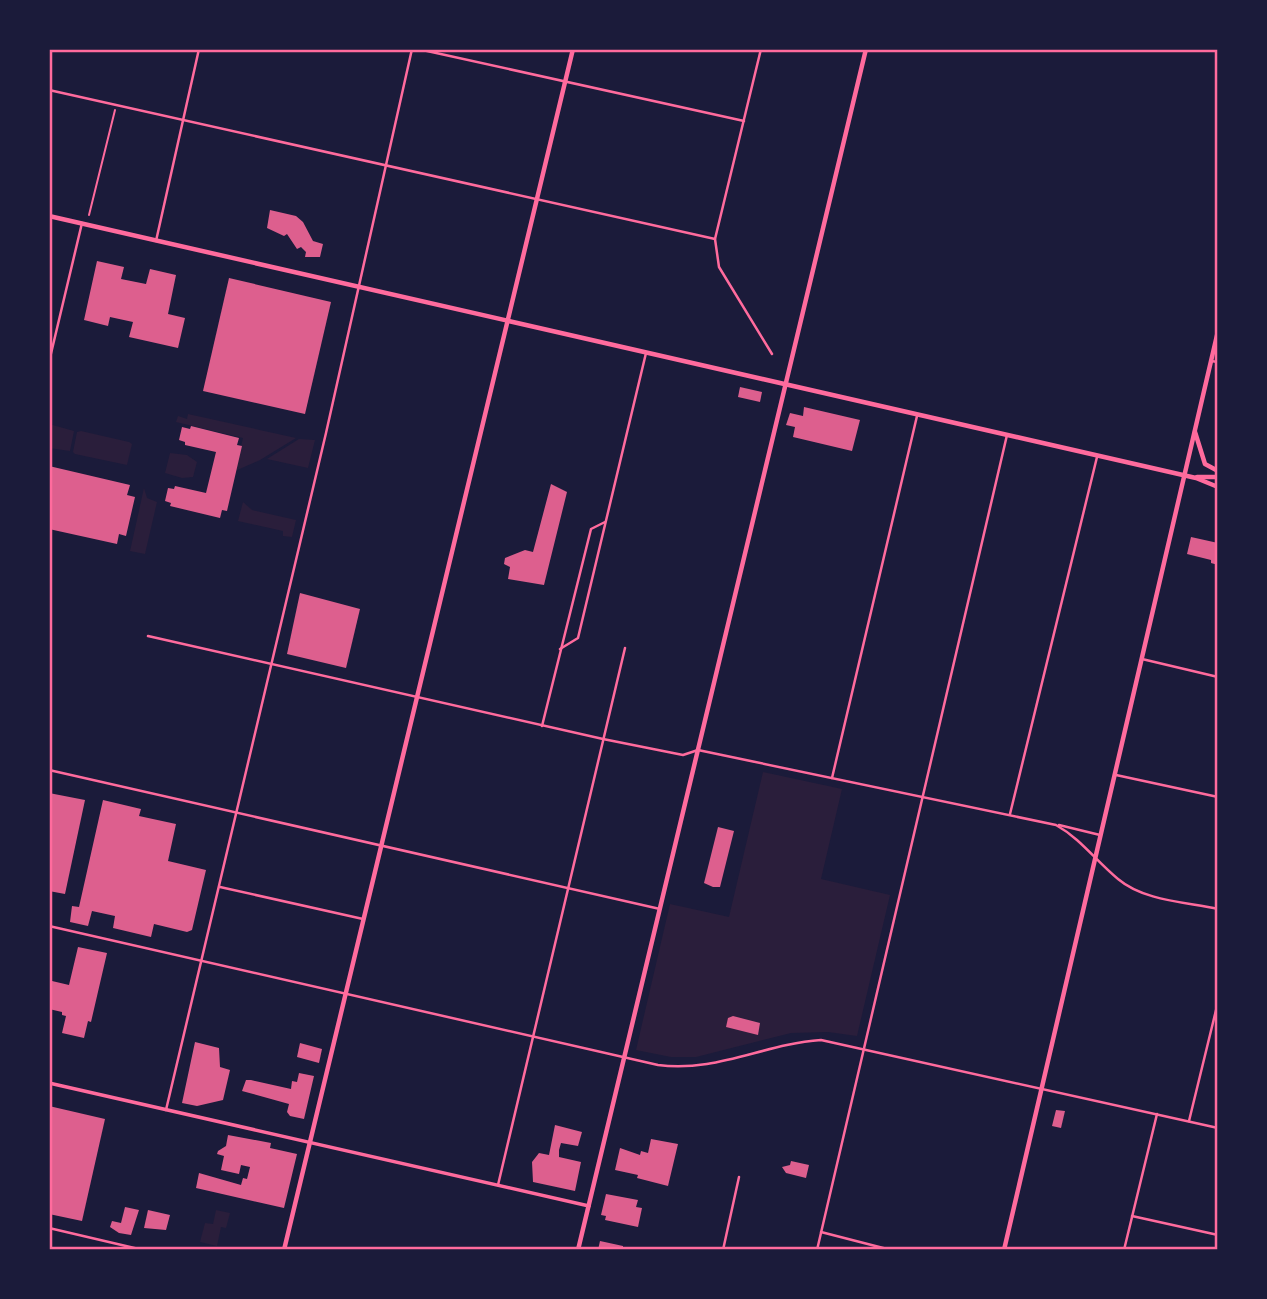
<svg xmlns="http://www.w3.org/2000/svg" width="1267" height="1299" font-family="Lato,sans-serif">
  <rect width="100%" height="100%" fill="#1b1b3a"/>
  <g fill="#2a1e3b">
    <polygon points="188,414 296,438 260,460 235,471 243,438 176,422 178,416 187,419"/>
    <polygon points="49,424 74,431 70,451 49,448"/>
    <polygon points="81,431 129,442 132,444 127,465 75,454 73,452 77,432"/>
    <polygon points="299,439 315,440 308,468 267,459"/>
    <polygon points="170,453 187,455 197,462 193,477 182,478 165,473"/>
    <polygon points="144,488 147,498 157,502 145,554 130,551"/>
    <polygon points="243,502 252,510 296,520 292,537 283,536 283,531 238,521"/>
    <polygon points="763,772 842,789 821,879 890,895 857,1036 828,1032 791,1033 696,1057 671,1057 636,1050 670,904 729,917"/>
    <polygon points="216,1210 230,1213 226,1228 221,1227 217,1246 200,1242 205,1223 213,1224"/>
  </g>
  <g fill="#dd5f8e">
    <polygon points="270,210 296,216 303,222 313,241 323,244 320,257 305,257 306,252 301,247 297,249 287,234 284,236 267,228"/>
    <polygon points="97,261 124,267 121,279 146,284 150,269 176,275 168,314 185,318 178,348 129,337 133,322 110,317 108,326 84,320"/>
    <polygon points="229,278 331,302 305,414 203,391"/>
    <polygon points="740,387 762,392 760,402 738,397"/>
    <polygon points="804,407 860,420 852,451 793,437 795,427 786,425 790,413 803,416"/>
    <polygon points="191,426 239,438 237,445 242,446 227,511 222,510 220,518 170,506 171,503 165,501 168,488 174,489 175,486 206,493 216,452 185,445 185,442 179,440 182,427 190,429"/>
    <polygon points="49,466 130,485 127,495 135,497 126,536 119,534 117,544 49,529"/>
    <polygon points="551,484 567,492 544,585 508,579 510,567 504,564 505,558 525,550 533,552"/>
    <polygon points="1191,537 1218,543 1218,565 1211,563 1211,560 1187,554"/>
    <polygon points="300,593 360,609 346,668 287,654"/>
    <polygon points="49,793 85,800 65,894 49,891"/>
    <polygon points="103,800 141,809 139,816 176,824 168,861 206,870 192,930 187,932 154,924 151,937 113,928 115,916 92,911 88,926 70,922 72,906 79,907"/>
    <polygon points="718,827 734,831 720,887 713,887 704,883"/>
    <polygon points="78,947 107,953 91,1022 88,1021 84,1038 62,1033 66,1016 62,1015 62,1012 49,1009 52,981 69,985"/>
    <polygon points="733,1016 760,1023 758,1035 726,1027 728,1018"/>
    <polygon points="195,1042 219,1048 220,1067 230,1070 223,1100 197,1106 182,1103"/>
    <polygon points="300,1043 322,1049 319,1063 297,1057"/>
    <polygon points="299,1073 314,1076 304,1119 290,1116 287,1112 289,1104 242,1091 246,1080 251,1080 291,1089 292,1081 297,1082"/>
    <polygon points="49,1106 105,1119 82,1221 49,1214"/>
    <polygon points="1056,1110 1065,1111 1061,1128 1052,1126"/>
    <polygon points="555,1125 582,1132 578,1146 561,1143 559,1150 559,1157 581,1162 575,1191 533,1182 532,1162 539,1153 549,1155"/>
    <polygon points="228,1135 271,1143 270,1148 297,1154 284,1208 196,1188 199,1173 241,1185 243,1178 247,1179 250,1167 241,1165 239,1174 221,1170 224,1156 217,1154 218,1151 226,1146"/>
    <polygon points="651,1139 678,1144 668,1186 637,1178 638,1175 615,1170 620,1148 640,1155 641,1151 648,1153"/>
    <polygon points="791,1161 809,1165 806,1178 786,1173 782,1167 790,1165"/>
    <polygon points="606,1194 638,1200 636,1207 642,1208 638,1227 605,1220 606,1216 601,1215"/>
    <polygon points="125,1207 139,1210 131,1235 119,1233 110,1227 112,1221 121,1223"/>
    <polygon points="148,1210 170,1215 166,1230 144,1228"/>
    <polygon points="600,1241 623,1246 623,1250 598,1250"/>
  </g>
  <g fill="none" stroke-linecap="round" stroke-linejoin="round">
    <polyline stroke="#ff6b9d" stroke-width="2" points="89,215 115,110"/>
    <g stroke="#ff6b9d" stroke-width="2.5">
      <polyline points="418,49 744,121"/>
      <polyline points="761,49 715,239 719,267 772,354"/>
      <polyline points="49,90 715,239"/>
      <polyline points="156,241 199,49"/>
      <polyline points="1211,361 1218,362"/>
      <polyline points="49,362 82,223"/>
      <path d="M148 636 603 739 683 755 698 750 1056 825C1081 839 1096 861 1118 879 1144 901 1186 902 1218 909"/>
      <polyline points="560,649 578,638 646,353"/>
      <polyline points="1142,659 1218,677"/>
      <polyline points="542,726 591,529 605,522"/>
      <polyline points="49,770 660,909"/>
      <polyline points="1116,775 1218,797"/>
      <polyline points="832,778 917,416"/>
      <polyline points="1010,814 1097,457"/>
      <polyline points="1059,825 1100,835"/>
      <polyline points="220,887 363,919"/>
      <path d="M49 926 658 1065C715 1073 764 1044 821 1040L1218 1128"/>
      <polyline points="166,1110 326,433 412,49"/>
      <polyline points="1189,1121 1218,1002"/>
      <polyline points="498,1185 625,648"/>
      <polyline points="1132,1216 1218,1235"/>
      <polyline points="49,1228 143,1250"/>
      <polyline points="821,1232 891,1250"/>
      <polyline points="723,1250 739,1177"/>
      <polyline points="817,1250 1007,435"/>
      <polyline points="1124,1250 1157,1114"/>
    </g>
    <polyline stroke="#ff6b9d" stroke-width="3.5" points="49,1083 589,1206"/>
    <g stroke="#ff6b9d" stroke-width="4.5">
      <polyline points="49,216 1196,478 1218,487"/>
      <polyline points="1195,432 1205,464 1218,471"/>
      <polyline points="1197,477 1218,477"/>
      <polyline points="284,1250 573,49"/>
      <polyline points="578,1250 866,49"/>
      <polyline points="1004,1250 1218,331"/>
    </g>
  </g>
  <rect width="1267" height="1299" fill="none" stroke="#1b1b3a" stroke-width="102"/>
  <rect x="51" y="51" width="1165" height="1197" fill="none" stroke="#ff6b9d" stroke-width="2.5"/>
</svg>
